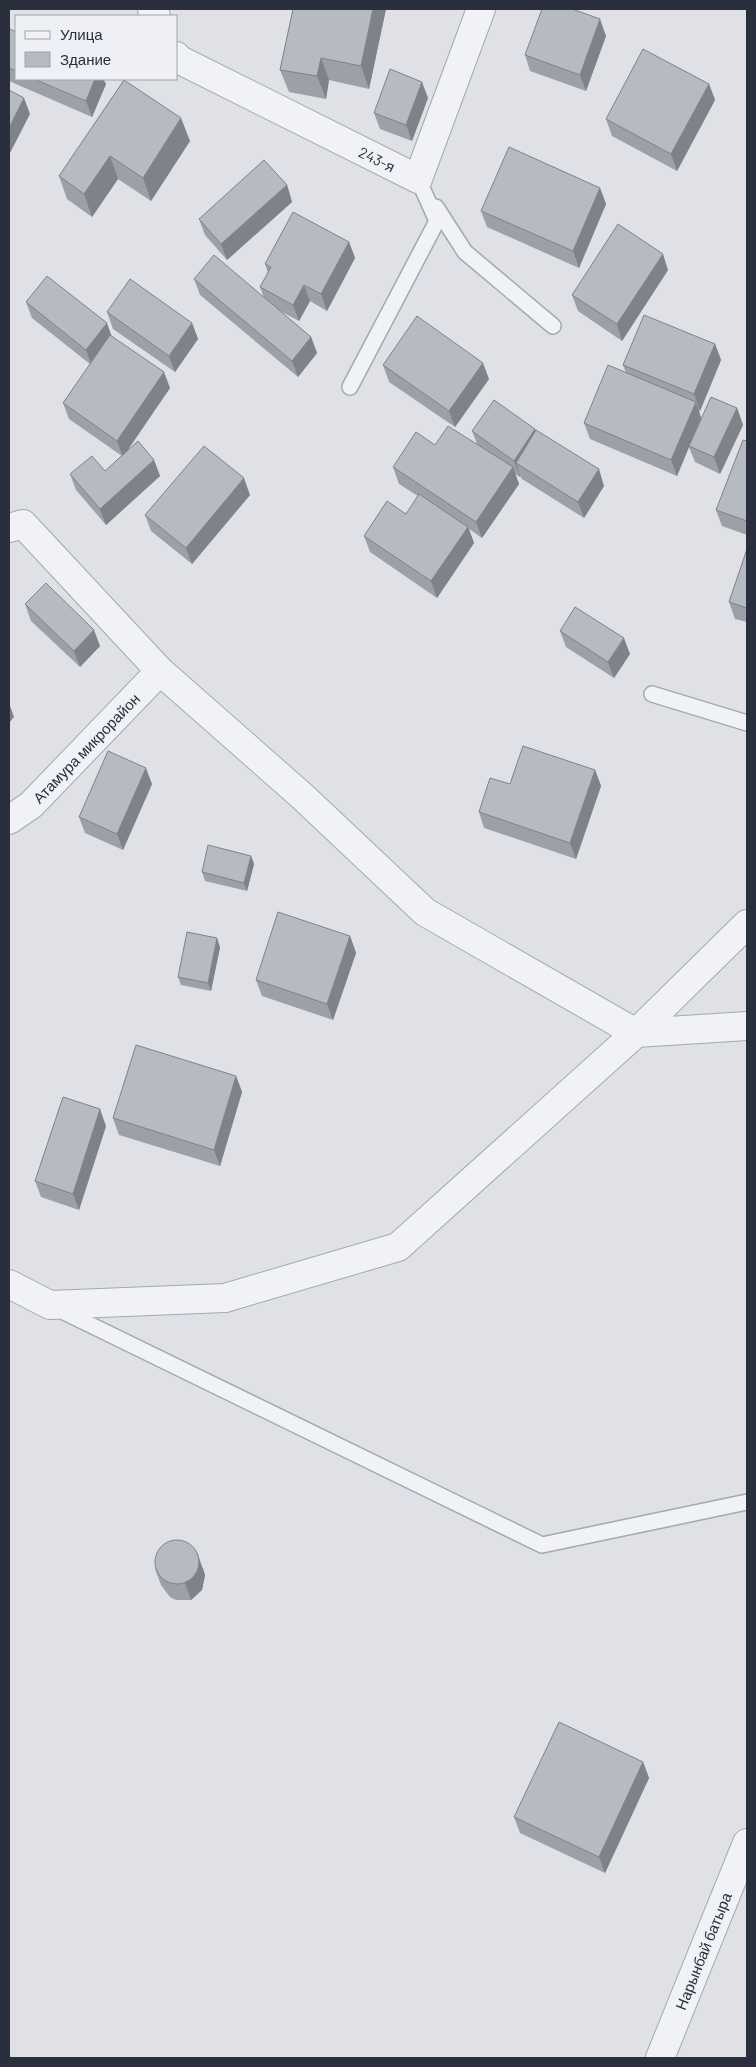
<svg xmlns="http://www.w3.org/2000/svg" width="756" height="2067" font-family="Barlow,sans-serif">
  <rect width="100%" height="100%" fill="#dfe1e7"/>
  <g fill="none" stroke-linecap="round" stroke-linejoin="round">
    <g stroke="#a5a8b0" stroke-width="18">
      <g id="service">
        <polyline points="436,207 465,252 553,326"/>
        <polyline points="350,387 437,221 418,179"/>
        <polyline points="652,694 747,723"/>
        <polyline points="58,1309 542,1545 747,1502"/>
      </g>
    </g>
    <g stroke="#a5a8b0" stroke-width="30">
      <g id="minor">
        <polyline points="152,9 156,16"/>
        <polyline points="176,56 178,59 418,179 481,9"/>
        <polyline points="9,528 23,524 160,671 302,796 425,912 636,1033 747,1026"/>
        <polyline points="9,820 31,805 160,671"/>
        <polyline points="9,1284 50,1305 225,1298 398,1247 636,1033 747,924"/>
      </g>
    </g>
    <g stroke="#a5a8b0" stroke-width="30">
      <polyline id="tertiary" points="660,2058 747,1843"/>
    </g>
    <use href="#service" stroke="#f1f2f5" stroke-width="15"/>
    <use href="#minor" stroke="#f1f2f5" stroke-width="28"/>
    <use href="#tertiary" stroke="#f1f2f5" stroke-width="28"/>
  </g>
  <g fill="#9da0a8">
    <polygon points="293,9 386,9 369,89 329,80 326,99 289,92 280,70"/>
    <polygon points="9,32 16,32 16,79 103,79 106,84 92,117 9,81"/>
    <polygon points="606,36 586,91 530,71 525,55"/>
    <polygon points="124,80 190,141 151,201 118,179 92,217 67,199 59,176"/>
    <polygon points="709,84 715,100 677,171 612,136 606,119"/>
    <polygon points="428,98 412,141 380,129 374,113"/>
    <polygon points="287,185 292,202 227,260 205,235 199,219"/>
    <polygon points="600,188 606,204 579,268 487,227 481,211"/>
    <polygon points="349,242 355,258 327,311 310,301 299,321 280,311 311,337 317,353 298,377 200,295 194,279 264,298 260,287 268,273 265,264"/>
    <polygon points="668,270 622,341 578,311 572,295"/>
    <polygon points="26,302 111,335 170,388 126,452 154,460 160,476 106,525 76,490 70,474 105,471 122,456 69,419 63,403 90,364 32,318"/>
    <polygon points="107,312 192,323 198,339 175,372 113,329"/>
    <polygon points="715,344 721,360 700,411 699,410 701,418 737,408 743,425 720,474 695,462 689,447 677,476 590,439 584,423 626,373 623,365"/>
    <polygon points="383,365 489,379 455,427 389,382"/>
    <polygon points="535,429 536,431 604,486 584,518 522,479 520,476 520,477 515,474 519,484 482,538 469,529 474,543 437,598 370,552 364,536 406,514 418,496 399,484 393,467 435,445 477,444 472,431"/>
    <polygon points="747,441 747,535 722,526 716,510"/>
    <polygon points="250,495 192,564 151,531 145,515"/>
    <polygon points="747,549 747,622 735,619 729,602"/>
    <polygon points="25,604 100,646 80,667 31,621"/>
    <polygon points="560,631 630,654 614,678 566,647"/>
    <polygon points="595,770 601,786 576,859 484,828 479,812 510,784"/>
    <polygon points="152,784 123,850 85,833 79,817"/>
    <polygon points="251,856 254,864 247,891 205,881 202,872"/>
    <polygon points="350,936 356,953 333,1020 262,996 256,980"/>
    <polygon points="220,947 211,991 181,985 178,977"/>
    <polygon points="236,1076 242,1092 220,1166 119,1135 113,1118"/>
    <polygon points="106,1126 79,1210 41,1197 35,1181"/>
    <polygon points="203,1568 205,1575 202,1590 191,1600 176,1600 170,1597 161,1585 155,1569"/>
    <polygon points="643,1762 649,1778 605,1873 520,1833 514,1817"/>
  </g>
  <g fill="#7f8288">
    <polygon points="373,9 386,9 369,89 361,66"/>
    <polygon points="600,19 606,36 586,91 580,75"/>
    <polygon points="321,58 329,80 326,99 317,76"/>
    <polygon points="95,79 103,79 106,84 92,117 86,101"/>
    <polygon points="422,82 428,98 412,141 406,125"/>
    <polygon points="709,84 715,100 677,171 671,154"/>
    <polygon points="24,98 30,114 9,155 9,128"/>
    <polygon points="181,118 190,141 151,201 143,178"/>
    <polygon points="110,156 118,179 92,217 84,194"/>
    <polygon points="287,185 292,202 227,260 221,244"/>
    <polygon points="600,188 606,204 579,268 573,251"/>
    <polygon points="349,242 355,258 327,311 321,294"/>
    <polygon points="663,254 668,270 622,341 617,324"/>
    <polygon points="304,285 310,301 299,321 293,305"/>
    <polygon points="107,323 113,340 92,366 86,350"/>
    <polygon points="192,323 198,339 175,372 169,356"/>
    <polygon points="311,337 317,353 298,377 292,361"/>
    <polygon points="715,344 721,360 700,411 694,394"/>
    <polygon points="483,363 489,379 455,427 449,411"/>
    <polygon points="164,372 170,388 123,457 117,441"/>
    <polygon points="696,402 701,418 689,446 689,447 677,476 671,460"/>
    <polygon points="737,408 743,425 720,474 714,457"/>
    <polygon points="535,429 541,445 516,463 520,476 520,477 514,461"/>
    <polygon points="154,460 160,476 106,525 100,509"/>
    <polygon points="513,467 519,484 482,538 476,522"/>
    <polygon points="599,469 604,486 584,518 578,502"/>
    <polygon points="244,478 250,495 192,564 186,548"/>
    <polygon points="468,527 474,543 437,598 431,581"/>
    <polygon points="94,630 100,646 80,667 74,651"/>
    <polygon points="624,638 630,654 614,678 608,662"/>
    <polygon points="9,703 14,717 9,723"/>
    <polygon points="146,768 152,784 123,850 117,834"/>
    <polygon points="595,770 601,786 576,859 570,843"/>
    <polygon points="251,856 254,864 247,891 244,883"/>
    <polygon points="350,936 356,953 333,1020 327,1004"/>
    <polygon points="217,938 220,947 211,991 208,983"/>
    <polygon points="236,1076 242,1092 220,1166 214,1150"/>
    <polygon points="100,1109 106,1126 79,1210 73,1194"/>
    <polygon points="197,1552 205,1575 202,1590 191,1600 185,1583"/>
    <polygon points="643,1762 649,1778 605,1873 599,1857"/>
  </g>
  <g fill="#b6bac3" stroke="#7f8288">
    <polygon points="293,9 373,9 361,66 321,58 317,76 280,70"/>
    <polygon points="542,9 572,9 600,19 580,75 525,55"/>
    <polygon points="10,29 16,32 16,71 9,68 9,32"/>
    <polygon points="643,49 709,84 671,154 606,119"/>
    <polygon points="390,69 422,82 406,125 374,113"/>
    <polygon points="34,79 95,79 86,101"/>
    <polygon points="124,80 181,118 143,178 110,156 84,194 59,176"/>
    <polygon points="9,90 24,98 9,128"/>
    <polygon points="509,147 600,188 573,251 481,211"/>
    <polygon points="264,160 287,185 221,244 199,219"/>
    <polygon points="293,212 349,242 321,294 304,285 293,305 260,287 271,267 265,264"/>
    <polygon points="618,224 663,254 617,324 572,295"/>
    <polygon points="214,255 311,337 292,361 194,279"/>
    <polygon points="47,276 107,323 86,350 26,302"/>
    <polygon points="130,279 192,323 169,356 107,312"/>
    <polygon points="644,315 715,344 694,394 623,365"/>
    <polygon points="417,316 483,363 449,411 383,365"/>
    <polygon points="110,335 164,372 117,441 63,403"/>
    <polygon points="608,365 696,402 671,460 584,423"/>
    <polygon points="711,397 737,408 714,457 689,446"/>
    <polygon points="494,400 535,429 514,461 472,431"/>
    <polygon points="448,426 513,467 476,522 393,467 416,432 435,445"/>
    <polygon points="536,430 599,469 578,502 516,463"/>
    <polygon points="743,440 747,441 747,521 716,510"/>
    <polygon points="138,441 154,460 100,509 70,474 92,456 105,471"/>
    <polygon points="204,446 244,478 186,548 145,515"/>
    <polygon points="419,494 468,527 431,581 364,536 387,501 406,514"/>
    <polygon points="747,549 747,608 729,602"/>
    <polygon points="46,583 94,630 74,651 25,604"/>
    <polygon points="575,607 624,638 608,662 560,631"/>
    <polygon points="523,746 595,770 570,843 479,812 490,778 510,784"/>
    <polygon points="108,751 146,768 117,834 79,817"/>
    <polygon points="208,845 251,856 244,883 202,872"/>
    <polygon points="278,912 350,936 327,1004 256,980"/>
    <polygon points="187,932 217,938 208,983 178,977"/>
    <polygon points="136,1045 236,1076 214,1150 113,1118"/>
    <polygon points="63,1097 100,1109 73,1194 35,1181"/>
    <circle cx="177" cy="1562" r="22"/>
    <polygon points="559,1722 643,1762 599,1857 514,1817"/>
  </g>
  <g text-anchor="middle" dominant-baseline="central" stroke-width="4" stroke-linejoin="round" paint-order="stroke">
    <g font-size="15" fill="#292f3c" stroke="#eef0f5">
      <text transform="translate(377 159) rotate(26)">243-я</text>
      <text transform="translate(86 748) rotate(-46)">Атамура микрорайон</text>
      <text transform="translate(703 1951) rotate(-68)">Нарынбай батыра</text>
    </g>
  </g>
  <rect width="756" height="2067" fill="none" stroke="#292f3c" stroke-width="20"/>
  <rect x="15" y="15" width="162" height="65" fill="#eef0f5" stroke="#9fa3ab"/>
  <rect x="25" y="31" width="25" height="8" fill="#f1f2f5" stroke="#9fa3ab"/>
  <text x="60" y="40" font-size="15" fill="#292f3c">Улица</text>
  <rect x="25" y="52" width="25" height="15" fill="#b6bac3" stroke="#9fa3ab"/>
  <text x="60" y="65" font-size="15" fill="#292f3c">Здание</text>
</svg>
